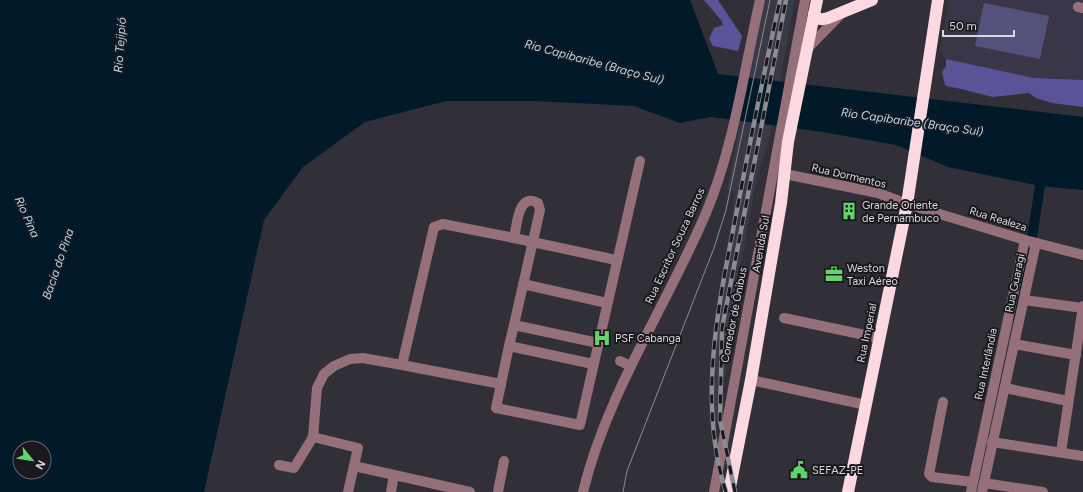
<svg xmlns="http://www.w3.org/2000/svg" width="1083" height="492" font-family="Figtree,sans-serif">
  <rect width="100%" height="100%" fill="#313039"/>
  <polygon fill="#3a3648" points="949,0 1083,0 1083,80 1034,78 946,59 940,52"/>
  <polygon fill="#393947" points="764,0 795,0 769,140 757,176 737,286 730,347 713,446 709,389 712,339 729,241 735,191 727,190"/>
  <polygon fill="#55517d" points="984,3 1049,16 1040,59 975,46"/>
  <g fill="#5b5397">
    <polygon points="704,0 718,0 742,36 738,51 713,46 709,39 714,28 723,25 721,20"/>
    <polygon points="946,59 1034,78 1083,80 1083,107 1052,103 1036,98 1029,93 993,97 957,88 950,87 945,85 942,72 946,66"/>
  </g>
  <path fill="#011928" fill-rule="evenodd" d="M0 0H690L718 74 1083 117V190L1040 186 948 167 896 145 823 132 711 117 680 123 634 106 535 101H446L365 122 303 167 264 220 204 492H0ZM20 448H44V472H20Z"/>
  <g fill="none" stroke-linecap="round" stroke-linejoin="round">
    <g stroke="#011928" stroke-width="10">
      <polyline points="1032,237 1040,186"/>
      <polyline points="1015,316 1029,253"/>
    </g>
    <g stroke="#95707a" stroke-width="10">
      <polyline points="1078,7 1083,8"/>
      <polyline points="806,50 841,14"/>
      <polyline points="785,174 878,193 907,204 1025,240 1083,255"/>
      <polyline points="514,238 616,260"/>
      <polyline points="523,284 607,303"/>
      <polyline points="1024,300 1083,308"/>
      <polyline points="784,318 879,338"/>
      <polyline points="1014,344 1076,355"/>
      <polyline points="509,346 514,325"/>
      <polyline points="620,361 631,366"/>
      <path d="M593 364 509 346 501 384 402 365 434 227 443 224 514 238C517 225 518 192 538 203L540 210 514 325 598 343"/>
      <polyline points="751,380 866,405"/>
      <polyline points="501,384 496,408 580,425 640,161"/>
      <polyline points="1005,388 1068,401"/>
      <polyline points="943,402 929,474 932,477 973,482"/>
      <polyline points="313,437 358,448 348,492"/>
      <polyline points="992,442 1083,456"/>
      <polyline points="1061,452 1083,306"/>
      <polyline points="279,465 294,468 313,437 317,388 324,374 334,366 350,359 363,358 402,365"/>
      <polyline points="354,466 470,492"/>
      <polyline points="984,483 1043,492"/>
      <polyline points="391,492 394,475"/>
      <polyline points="498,492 504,461"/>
      <path d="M583 492C607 393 666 307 706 213 734 146 744 71 760 0"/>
      <polyline points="714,492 805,0"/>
      <polyline points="971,492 1025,240"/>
      <polyline points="982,492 1036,243"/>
    </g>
    <g stroke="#fcd8e1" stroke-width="12">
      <path d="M814 14C818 20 821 20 828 18L872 0"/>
      <polyline points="729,492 751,380 781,203 788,142 817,0"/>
      <polyline points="848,492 907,204 938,0"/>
    </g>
    <polyline stroke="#8c8c93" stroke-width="1" points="623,492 627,471 714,248 726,210 770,0"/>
    <g stroke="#8c8c93" stroke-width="4.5">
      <g id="rail">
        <path d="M726 492C696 399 720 298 738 205 751 136 765 68 780 0"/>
        <polyline points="735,492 720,420 722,328 786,0"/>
      </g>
    </g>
    <use href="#rail" stroke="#19191d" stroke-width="3" stroke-dasharray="9" stroke-linecap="butt"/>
  </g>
  <defs>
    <g id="building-bare" transform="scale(1.38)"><path d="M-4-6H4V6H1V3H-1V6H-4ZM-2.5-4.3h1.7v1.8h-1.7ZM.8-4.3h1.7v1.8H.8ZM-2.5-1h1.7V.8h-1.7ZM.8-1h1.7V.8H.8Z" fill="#61d46a" stroke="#19191d" stroke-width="2.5" paint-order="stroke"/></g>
    <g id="office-bare" transform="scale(1.38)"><path d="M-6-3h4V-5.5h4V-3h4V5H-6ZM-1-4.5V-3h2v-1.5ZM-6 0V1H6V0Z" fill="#61d46a" stroke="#19191d" stroke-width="2.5" paint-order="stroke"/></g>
    <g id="hospital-bare" transform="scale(1.38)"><path d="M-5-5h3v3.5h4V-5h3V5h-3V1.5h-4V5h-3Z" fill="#61d46a" stroke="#19191d" stroke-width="2.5" paint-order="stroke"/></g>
    <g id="civic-bare" transform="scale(1.38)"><path d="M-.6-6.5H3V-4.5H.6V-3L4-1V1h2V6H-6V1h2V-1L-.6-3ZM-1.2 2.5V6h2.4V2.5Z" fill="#61d46a" stroke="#19191d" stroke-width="2.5" paint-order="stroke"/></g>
  </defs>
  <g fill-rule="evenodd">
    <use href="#building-bare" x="849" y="211"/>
    <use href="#office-bare" x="834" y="274"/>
    <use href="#hospital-bare" x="602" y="338"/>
    <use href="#civic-bare" x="799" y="470"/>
  </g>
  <g text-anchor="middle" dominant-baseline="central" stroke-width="4" stroke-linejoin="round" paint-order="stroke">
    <g font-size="11" fill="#d8d8de" stroke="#19191d">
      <text transform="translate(849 176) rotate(13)">Rua Dormentos</text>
      <text transform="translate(998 219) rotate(17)">Rua Realeza</text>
      <text transform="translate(761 244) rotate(-80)">Avenida Sul</text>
      <text transform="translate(675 246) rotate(-65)">Rua Escritor Souza Barros</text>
      <text transform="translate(1015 283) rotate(-78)">Rua Guaragi</text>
      <text transform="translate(734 315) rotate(-79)">Corredor de Ônibus</text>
      <text transform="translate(867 333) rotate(-78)">Rua Imperial</text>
      <text transform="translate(986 364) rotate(-78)">Rua Interlândia</text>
    </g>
    <g font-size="11" fill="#d8d8de" stroke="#19191d" text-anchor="start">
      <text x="862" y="205">Grande Oriente<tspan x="862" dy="13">de Pernambuco</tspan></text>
      <text x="847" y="268">Weston<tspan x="847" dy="13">Taxi Aéreo</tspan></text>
      <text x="615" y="338">PSF Cabanga</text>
      <text x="812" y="470">SEFAZ-PE</text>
    </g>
    <g font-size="12" font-style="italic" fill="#b0d7f1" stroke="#19191d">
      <text transform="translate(120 45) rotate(-86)">Rio Tejipió</text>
      <text transform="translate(594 62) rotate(15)">Rio Capibaribe (Braço Sul)</text>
      <text transform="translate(912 122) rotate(8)">Rio Capibaribe (Braço Sul)</text>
      <text transform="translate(27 217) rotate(66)">Rio Pina</text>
      <text transform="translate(58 264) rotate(-71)">Bacia do Pina</text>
    </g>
  </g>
  <g transform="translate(32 460) rotate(120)"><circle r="19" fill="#19191d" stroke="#65656a"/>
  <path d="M0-3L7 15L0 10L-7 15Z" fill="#61d46a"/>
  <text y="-6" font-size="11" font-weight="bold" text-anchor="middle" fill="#d8d8de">N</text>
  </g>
  <path d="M943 30v6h71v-6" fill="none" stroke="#d8d8de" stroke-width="2"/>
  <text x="949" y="30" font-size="12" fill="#d8d8de" stroke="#19191d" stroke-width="3" paint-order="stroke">50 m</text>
</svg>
